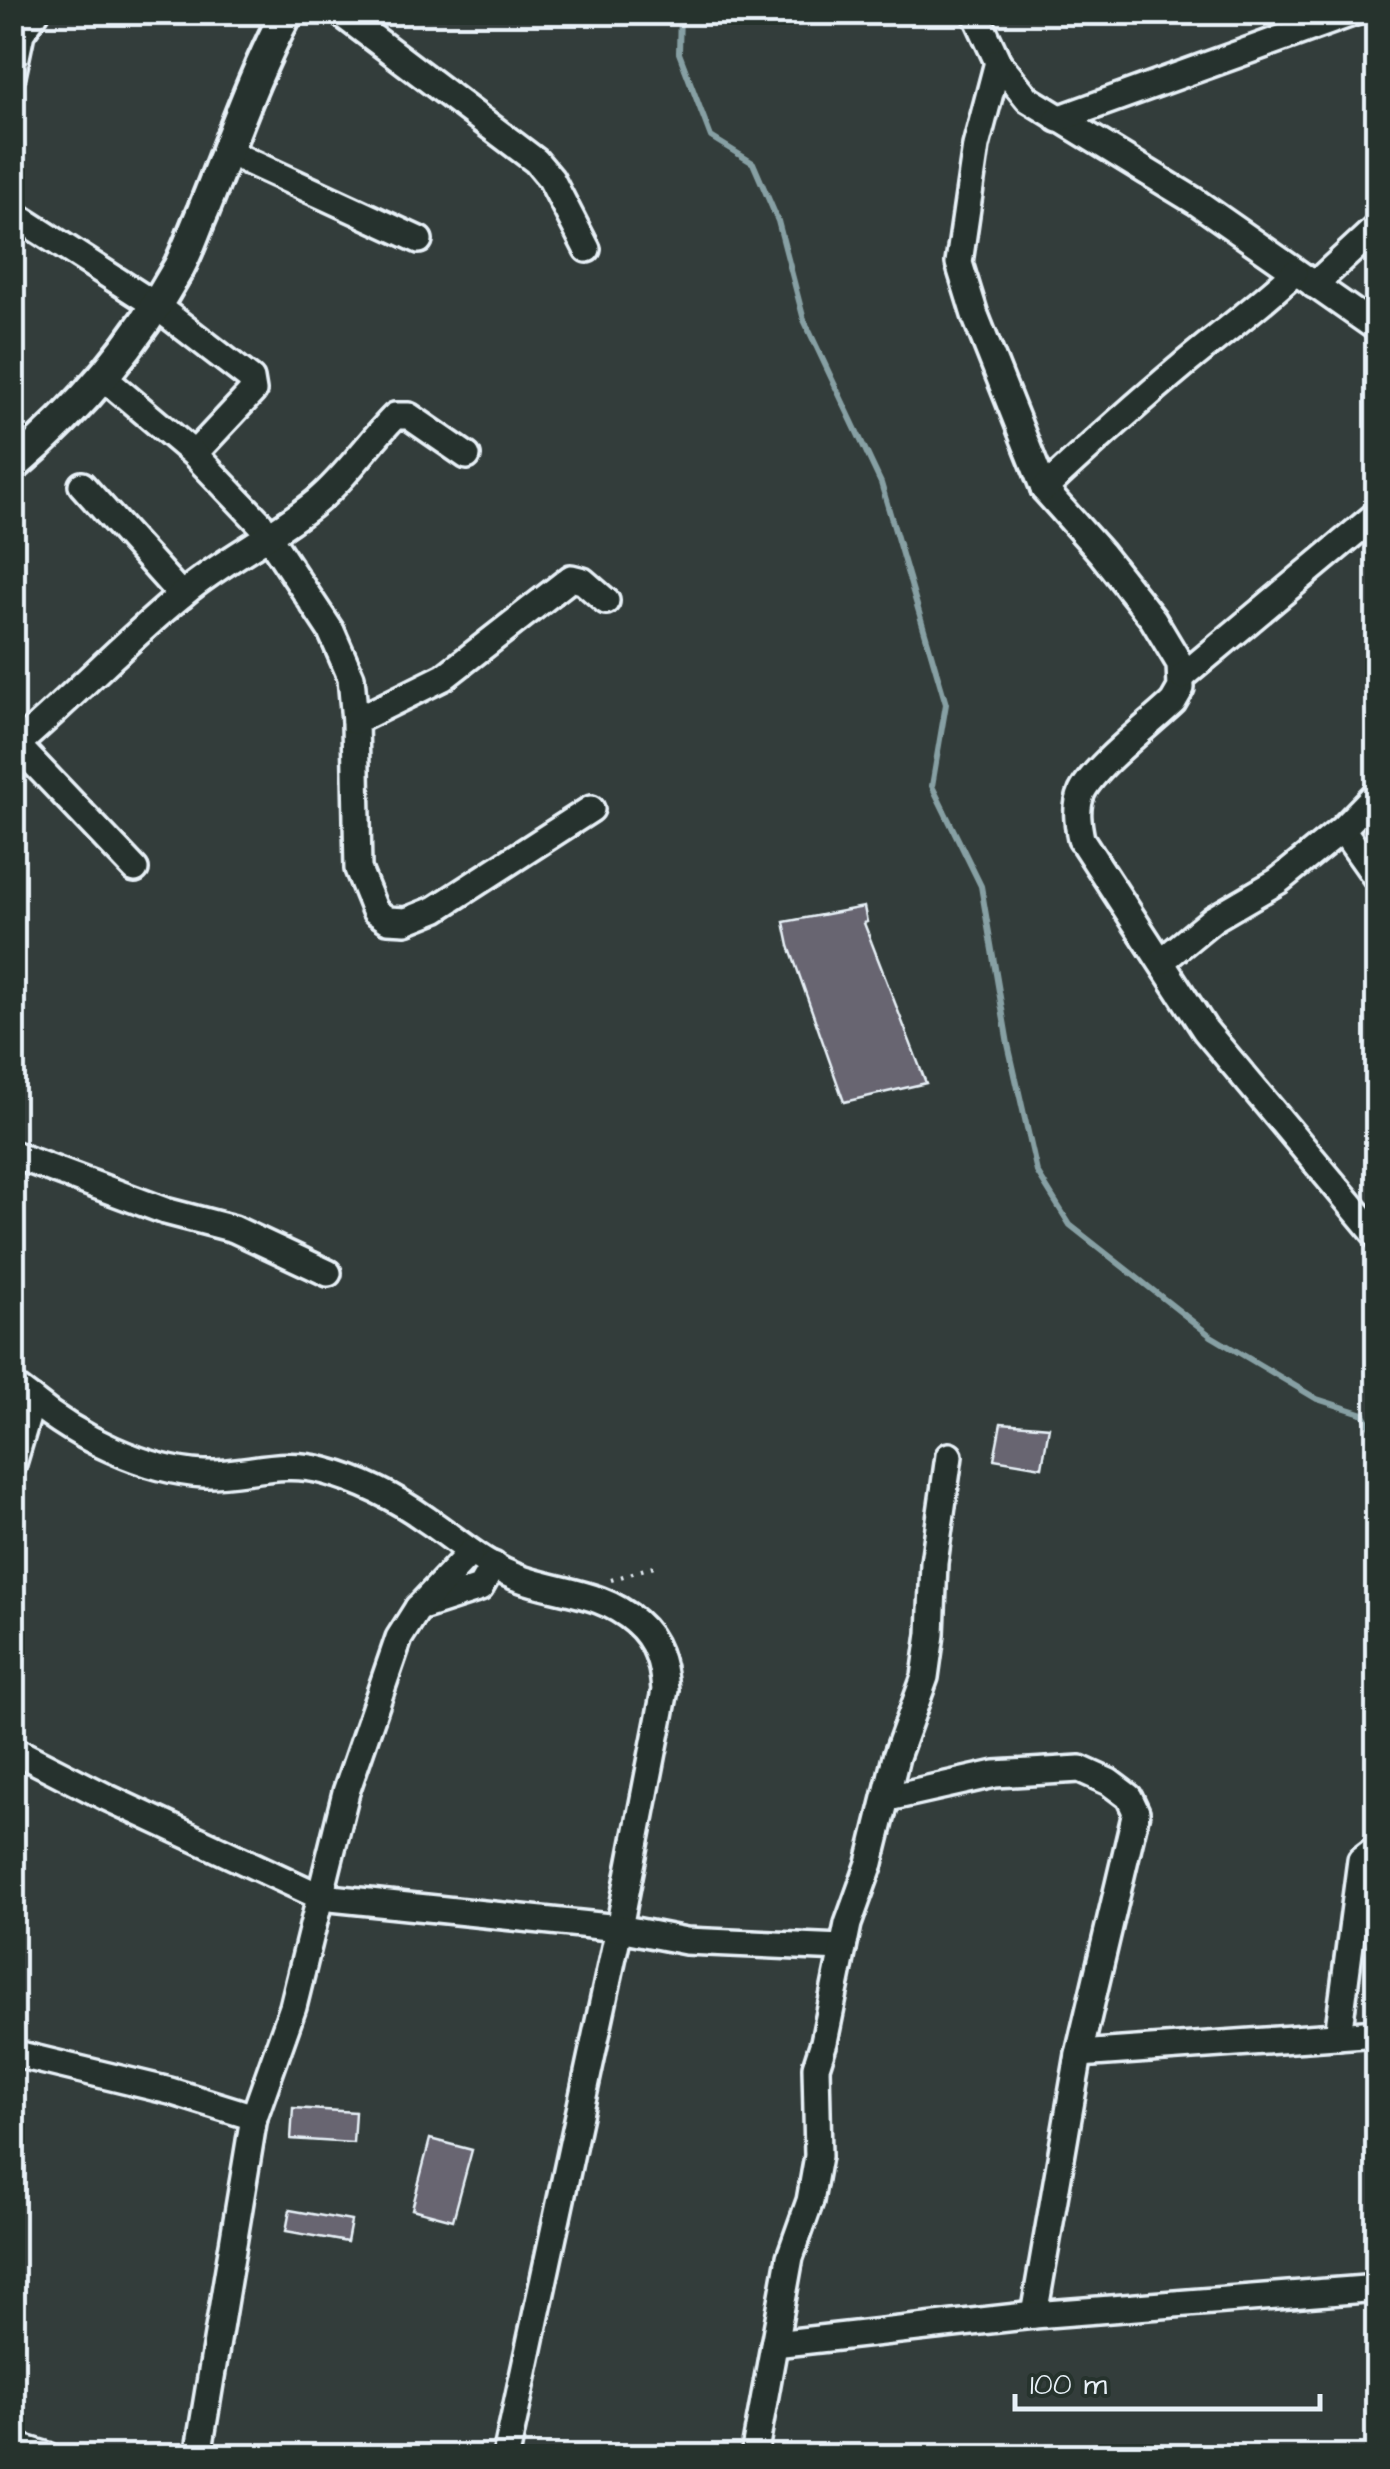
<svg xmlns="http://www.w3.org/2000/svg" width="1390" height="2469" font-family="'Architects Daughter',sans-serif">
  <rect width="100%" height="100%" fill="#333d3b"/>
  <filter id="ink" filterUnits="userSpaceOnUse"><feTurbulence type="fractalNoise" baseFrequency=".01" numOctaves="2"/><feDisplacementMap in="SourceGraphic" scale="20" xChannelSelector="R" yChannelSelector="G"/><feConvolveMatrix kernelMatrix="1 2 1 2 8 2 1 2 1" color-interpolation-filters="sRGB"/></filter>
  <g filter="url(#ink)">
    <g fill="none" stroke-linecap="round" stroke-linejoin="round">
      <polyline stroke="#87a0a4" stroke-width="6" points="680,12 679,53 711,137 753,163 778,221 804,320 881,483 946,704 932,786 981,886 1008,1044 1037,1172 1070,1225 1211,1336 1317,1399 1364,1414 1378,1441"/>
    </g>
    <g fill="#676571" stroke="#e8f1f8" stroke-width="2.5">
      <polygon points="864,907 867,922 864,923 926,1083 844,1102 789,946 784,922"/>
      <polygon points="1001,1423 1049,1427 1042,1467 994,1459"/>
      <polygon points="293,2108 355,2112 353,2143 291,2139"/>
      <polygon points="430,2139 472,2150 453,2220 412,2209"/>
      <polygon points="290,2210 351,2221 347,2242 286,2231"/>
    </g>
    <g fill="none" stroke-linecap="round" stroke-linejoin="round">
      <g stroke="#e8f1f8" stroke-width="32">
        <g id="minor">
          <polyline points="339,12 536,161 551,179 587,249"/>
          <polyline points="975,12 998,62 1028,99 1195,201 1378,329"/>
          <path d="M998 62 976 146 959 263 975 315 1044 489 1101 553 1153 619 1180 664 1181 688 1173 702C1150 724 1095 766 1082 792 1075 808 1078 824 1081 839L1205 1030 1378 1237"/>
          <polyline points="12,76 21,33 36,12"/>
          <polyline points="1058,119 1355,12"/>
          <polyline points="228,152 419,240"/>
          <polyline points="12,213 155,305 251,379 253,391 194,454"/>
          <polyline points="1314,285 1378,226"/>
          <polyline points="104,378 194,454 260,523 331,631 351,677 355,721 358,869 375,911 388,920 406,921 436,909 591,809"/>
          <polyline points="82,485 181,595"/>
          <path d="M1044 489C1089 447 1134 406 1182 366 1219 335 1258 307 1294 273"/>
          <polyline points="1182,677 1378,513"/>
          <polyline points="355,721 444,677 571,578 583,581 606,601"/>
          <polyline points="17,745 135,869"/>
          <path d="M12 749C71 699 124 642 184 593 226 558 275 536 317 501 347 476 368 443 395 416H409L467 456"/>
          <polyline points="1342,829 1378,880"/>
          <polyline points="1162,961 1213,919 1278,881 1342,829 1378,792"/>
          <polyline points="12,1154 165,1211 234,1229 328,1273"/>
          <polyline points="12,1385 32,1400 12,1467"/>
          <path d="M32 1400C76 1437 146 1471 204 1474 245 1475 282 1459 325 1471 363 1481 395 1497 427 1520 457 1540 482 1564 516 1577 558 1593 601 1591 636 1622 657 1640 663 1664 665 1690L619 1928 506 2456"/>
          <polyline points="418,1608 480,1588 493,1565"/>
          <polyline points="12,1749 106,1797 321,1897 619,1928 686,1941 843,1948"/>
          <polyline points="888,1798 995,1774 1080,1769 1109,1782 1129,1797 1136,1812 1079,2054 1034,2315"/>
          <polyline points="1338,2036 1361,1860 1378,1847"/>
          <polyline points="12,2053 170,2091 254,2117"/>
          <polyline points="1079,2054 1378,2033"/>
          <polyline points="774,2344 1034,2315 1378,2288"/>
          <polyline points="12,2445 48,2456"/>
          <polyline points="198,2456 254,2117 293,2007 346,1792 399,1638 418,1608 470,1553"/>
          <polyline points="754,2456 790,2257 810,2201 818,2156 816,2067 824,2042 848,1924 870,1863 896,1757 925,1677 931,1634 934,1563 949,1456"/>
        </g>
      </g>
      <g stroke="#e8f1f8" stroke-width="38">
        <path id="tertiary" d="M12 467C79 410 136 344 179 267 188 250 195 229 203 211 230 145 253 76 287 12"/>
      </g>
      <polyline stroke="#e8f1f8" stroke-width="4" stroke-dasharray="2.5 8" stroke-linecap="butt" points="611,1580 654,1566"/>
      <use href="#minor" stroke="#26332d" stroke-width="25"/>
      <use href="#tertiary" stroke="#26332d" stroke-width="30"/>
    </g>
  </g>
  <rect width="1390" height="2469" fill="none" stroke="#26332d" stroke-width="50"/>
  <rect x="25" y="25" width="1340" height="2419" fill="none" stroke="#e8f1f8" stroke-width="4" filter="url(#ink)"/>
  <path d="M1015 2394v15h305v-15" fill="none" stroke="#e8f1f8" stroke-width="5"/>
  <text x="1030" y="2394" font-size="30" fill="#e8f1f8" stroke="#26332d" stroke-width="8" paint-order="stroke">100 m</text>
</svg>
